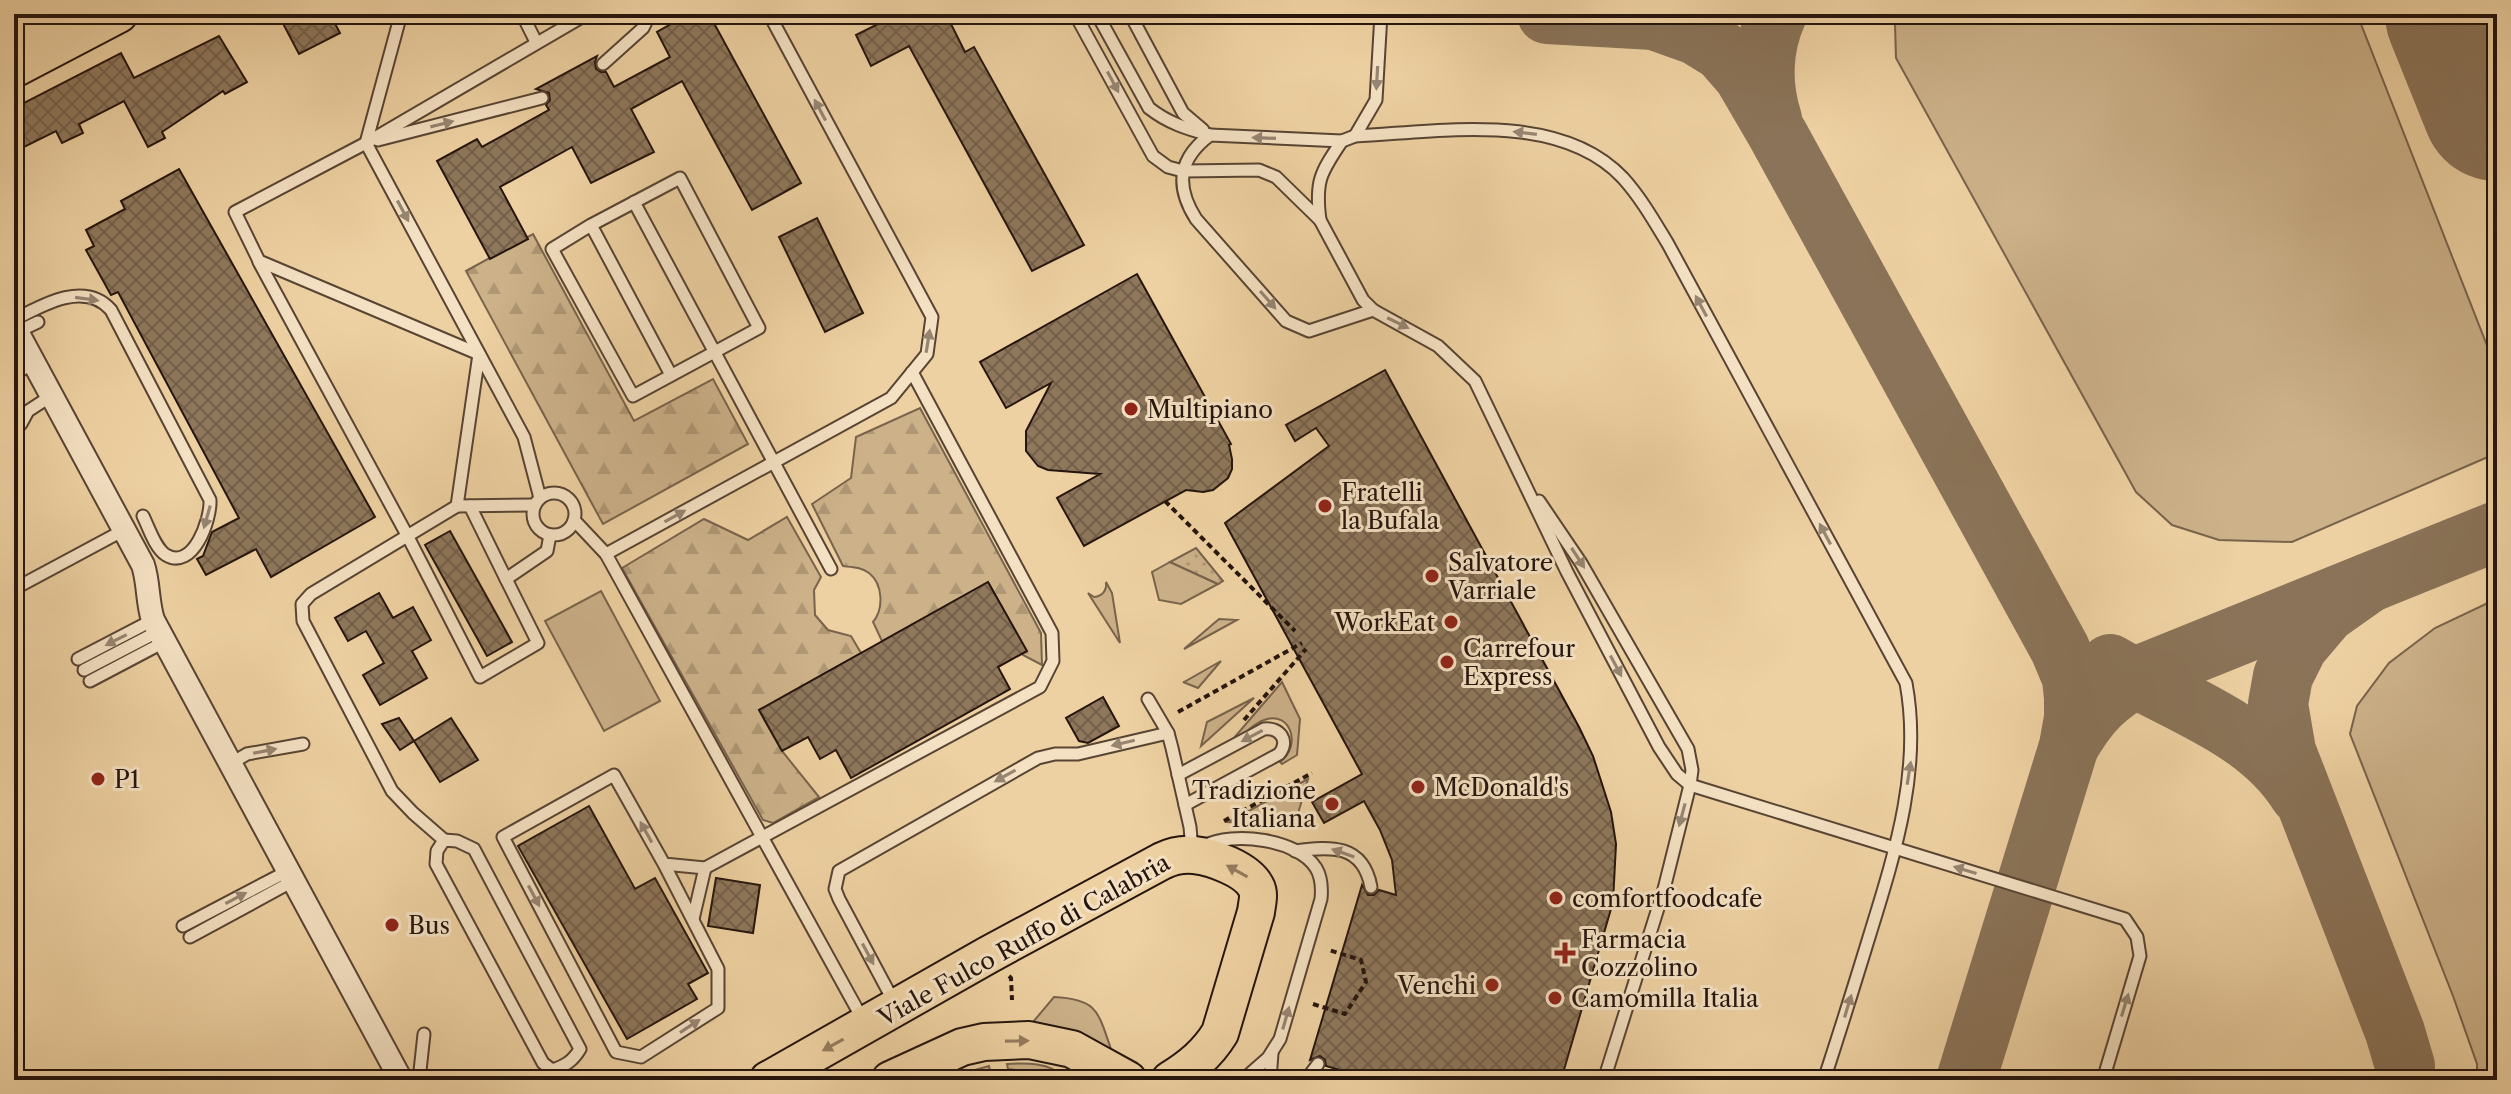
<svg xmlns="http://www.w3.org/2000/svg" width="2511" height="1094" font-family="'Libre Caslon Text',serif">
  <defs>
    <pattern id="forest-firs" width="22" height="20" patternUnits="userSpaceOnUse" patternTransform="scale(2)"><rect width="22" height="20" fill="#ccb189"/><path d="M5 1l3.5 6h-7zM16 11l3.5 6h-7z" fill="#af9775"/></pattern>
    <pattern id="park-dots" width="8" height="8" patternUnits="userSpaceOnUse" patternTransform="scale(2)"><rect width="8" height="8" fill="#ccb189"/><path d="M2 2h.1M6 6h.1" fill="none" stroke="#af9775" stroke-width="1.8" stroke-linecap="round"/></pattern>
    <pattern id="building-cross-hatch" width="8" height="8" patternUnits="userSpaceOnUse" patternTransform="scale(2)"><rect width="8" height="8" fill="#8e775b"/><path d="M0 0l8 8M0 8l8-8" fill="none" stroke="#74604a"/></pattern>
  </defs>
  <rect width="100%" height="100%" fill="#eed1a2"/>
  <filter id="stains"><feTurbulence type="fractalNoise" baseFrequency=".0025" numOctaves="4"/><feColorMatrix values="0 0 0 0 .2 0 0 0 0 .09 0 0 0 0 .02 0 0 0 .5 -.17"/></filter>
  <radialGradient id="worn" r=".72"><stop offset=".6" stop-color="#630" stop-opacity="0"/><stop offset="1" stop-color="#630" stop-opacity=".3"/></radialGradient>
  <g fill="#ccb189" stroke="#78634c" stroke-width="2">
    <polygon points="1900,14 2357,14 2497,371 2497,453 2292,542 2219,540 2172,525 2136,492 1896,58 1895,24"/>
    <polygon points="1170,562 1218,584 1181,604 1159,600 1152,572"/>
    <path d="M1106 582 1112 593 1120 643 1088 593 1094 597C1103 596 1107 590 1106 582Z"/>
    <polygon points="601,591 660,701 604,731 545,621"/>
    <polygon points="2492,601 2497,601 2497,1080 2477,1080 2477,1064 2453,996 2350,734 2357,706 2389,663 2435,628"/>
    <polygon points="1219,619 1237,620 1184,649"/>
    <polygon points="1221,661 1198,688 1183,682 1184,682"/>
    <path d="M1282 682 1300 719 1297 755 1282 764 1280 762C1302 746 1291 710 1264 720 1254 723 1245 734 1236 740L1233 739Z"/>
    <polygon points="1254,698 1201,746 1207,722"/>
    <polygon points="1308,779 1295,824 1228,822"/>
    <path d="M1054 997C1098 999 1098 1012 1111 1049L1137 1063 1135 1067 1028 1028Z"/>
    <path d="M1007 1064C1024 1063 1052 1062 1062 1077L1052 1080 1045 1074 1008 1069Z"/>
    <polygon points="989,1066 991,1076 982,1080 939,1080"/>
  </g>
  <g fill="url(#forest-firs)" stroke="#78634c" stroke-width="2">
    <polygon points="533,234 634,421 713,379 748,444 603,524 466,271"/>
    <path d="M920 408 1041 633 1042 665 1023 655 1008 618 988 582 882 641 873 622C884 609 883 584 869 573 861 567 852 567 843 566L812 504 851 478 856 437Z"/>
    <polygon points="787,517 821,577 814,590 815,615 828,630 851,636 861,653 759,710 782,751 819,797 773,823 763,820 622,568 704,519 748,540"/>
  </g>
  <polygon fill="url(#park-dots)" stroke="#78634c" stroke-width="2" points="1196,548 1223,581 1218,584 1170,562"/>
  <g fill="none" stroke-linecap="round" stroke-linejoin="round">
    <g stroke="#8a7358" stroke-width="60">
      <polyline points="1547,14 1654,20 1694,15"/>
      <polyline points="1654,20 1696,35 1722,51 1743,75 1778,135 2060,649 2072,678 2074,698 2074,718 2069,746 1966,1080"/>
      <path d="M1772 119C1761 85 1762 47 1777 14"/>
      <polyline points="2367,584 2326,613 2298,646 2283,676 2278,704 2286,751 2395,1032 2405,1066 2404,1080"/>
      <path d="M2110 664C2175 703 2257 727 2299 794"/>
      <path d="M2069 746C2090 710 2105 696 2140 675L2497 531"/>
    </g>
    <polyline stroke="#8a7358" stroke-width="150" points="2460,14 2497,106"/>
  </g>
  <g fill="url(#building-cross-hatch)" stroke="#25150e" stroke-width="2">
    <polygon points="278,14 330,14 340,33 299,54"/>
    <polygon points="689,14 709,14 801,183 752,210 682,81 631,109 654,152 591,183 572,147 500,187 528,239 490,259 437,161 477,139 482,147 549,110 546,105 550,100 549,93 536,89 597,56 595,62 596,69 601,72 606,72 614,87 670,57 657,32"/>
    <polygon points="898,14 946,14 965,52 974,47 1084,245 1032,271 909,46 871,66 856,35"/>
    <polygon points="219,36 247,82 225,94 223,91 162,132 165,138 148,147 124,101 79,124 83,133 62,143 56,131 14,152 14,108 121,53 134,78"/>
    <polygon points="179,169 375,517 271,577 256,549 206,575 197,559 203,556 212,532 239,518 118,292 111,295 86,250 94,246 86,230 125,209 121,201"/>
    <polygon points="817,218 863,313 825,332 779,237"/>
    <polygon points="1137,274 1231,444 1229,445 1232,459 1232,469 1228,478 1213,490 1203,492 1186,490 1084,546 1057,498 1100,474 1048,470 1038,466 1026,451 1026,431 1051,383 1006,408 980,362"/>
    <polygon points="1385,370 1579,727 1593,756 1611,812 1616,844 1613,902 1561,1080 1334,1080 1340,1070 1326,1066 1325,1060 1320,1056 1310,1060 1362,885 1368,895 1374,895 1379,890 1396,895 1392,860 1380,830 1364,801 1324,823 1312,802 1362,774 1225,523 1329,446 1316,428 1295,441 1286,425"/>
    <polygon points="450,531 512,642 487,656 425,545"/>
    <polygon points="988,582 1027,651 998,667 1010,689 851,778 836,750 820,759 808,737 782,751 759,710"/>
    <polygon points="379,593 393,618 413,607 431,640 412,651 427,678 380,705 363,675 384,663 366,631 348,641 335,618"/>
    <polygon points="1103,697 1119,726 1088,743 1079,741 1066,718"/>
    <polygon points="399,718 414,741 400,750 382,724"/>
    <polygon points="451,718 478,760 440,782 414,741"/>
    <polygon points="589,806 635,889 655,878 708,973 688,984 697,999 627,1039 518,846"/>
    <polygon points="716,878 760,885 753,933 708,926"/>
  </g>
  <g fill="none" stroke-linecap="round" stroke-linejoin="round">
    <g stroke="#574433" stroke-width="15">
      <g id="lane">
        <polyline points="401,14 366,143 524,437 540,498"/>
        <polyline points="522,14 536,42"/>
        <polyline points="1075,14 1153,156 1168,167 1183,171 1259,170 1276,177 1320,220 1363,300 1373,310 1438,346 1475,381 1567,572 1659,747 1677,774 1690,785 2125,919 2137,937 2140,956 2103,1080"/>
        <path d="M1097 14 1149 108C1168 123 1187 129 1210 135"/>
        <polyline points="1130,14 1183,113 1203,130"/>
        <polyline points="603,64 643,28 650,14"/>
        <polyline points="1355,136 1376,100 1381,14"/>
        <polyline points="378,140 542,98"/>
        <polyline points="634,202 831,569"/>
        <path d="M1320 220C1315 182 1320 173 1342 141"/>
        <polyline points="591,225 552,249 633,396 759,328 680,178 591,225 671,375"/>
        <polyline points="259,262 407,535 480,677 538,643 506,579"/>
        <path d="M1373 310 1309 331 1286 321 1196 219C1175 186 1178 159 1210 135L1342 141 1355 136C1439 132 1559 110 1623 178 1641 198 1654 221 1668 244L1906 683C1922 769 1895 853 1870 934 1855 983 1840 1031 1824 1080"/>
        <path d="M14 320C42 305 85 280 111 310L210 500C211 520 193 571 166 555 155 548 149 528 143 516"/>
        <polyline points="17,332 38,322"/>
        <polyline points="14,374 34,363"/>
        <polyline points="21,424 28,411 51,396"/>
        <circle cx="554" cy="514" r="21"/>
        <polyline points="1539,501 1581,563 1688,749 1692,770 1690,785 1664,889 1604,1080"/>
        <polyline points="534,505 457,506 479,354 259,261 235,212 366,143 587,14"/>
        <polyline points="470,506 506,579 547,551 550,535"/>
        <polyline points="574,520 606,554 863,1020"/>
        <polyline points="606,554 891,398 927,354 932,317 769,14"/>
        <polyline points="14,589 124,530"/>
        <polyline points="78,659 153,620"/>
        <polyline points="84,670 159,631"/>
        <polyline points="90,681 164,642"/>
        <polyline points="1148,699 1168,733 1172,748 1190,827 1192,850"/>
        <polyline points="230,764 247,754 303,744"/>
        <path d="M1178 775 1264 729C1280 727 1290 741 1279 754L1185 805"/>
        <path d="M444 840 457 841 474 849 580 1049C573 1061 565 1066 552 1070L543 1063 436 864 437 851Z"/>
        <polyline points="444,840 413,813 392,791 303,621 302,604 311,594 457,506"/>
        <path d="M1204 846C1233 831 1298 839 1316 868 1322 878 1322 889 1321 899L1280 1039 1268 1058 1243 1080"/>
        <path d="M1295 851C1331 846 1363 844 1371 887"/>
        <polyline points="664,864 718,969 718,1008 641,1057 616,1052 503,837 614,775 664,864 705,868 1040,687 1053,661 1052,633 912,372"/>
        <polyline points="693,919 705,868"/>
        <polyline points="183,926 288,871"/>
        <polyline points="190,937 293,881"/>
        <polyline points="894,1002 839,899 835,889 839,871 1038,758 1055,754 1078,754 1168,733"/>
        <polyline points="419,1080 424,1034"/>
        <polyline points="1270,1080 1272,1053"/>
        <polyline points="1306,1080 1318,1064"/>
      </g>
    </g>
    <g stroke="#574433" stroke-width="26">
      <path id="street" d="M14 326 143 565C149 583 147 602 153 620L401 1080"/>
    </g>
    <g stroke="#25150e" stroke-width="40">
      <g id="primary">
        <polyline points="14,37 58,14"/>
        <polyline points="14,69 119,14"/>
        <path d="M768 1080 988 955 1162 861C1172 856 1183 854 1194 855 1212 857 1247 869 1256 887 1260 894 1257 903 1256 912L1220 1033C1207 1054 1191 1067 1170 1080"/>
        <polyline points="890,1080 962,1047 984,1042 1029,1040 1072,1049 1128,1080"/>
      </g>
    </g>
    <g stroke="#25150e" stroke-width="4" stroke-dasharray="6 4" stroke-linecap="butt">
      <polyline points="1165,501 1295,631"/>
      <polyline points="1178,712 1302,643"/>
      <polyline points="1244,720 1306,649"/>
      <polyline points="1224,821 1312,773"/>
      <polyline points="1009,976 1011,978 1012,1000"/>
      <polyline points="1313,1004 1345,1014 1366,982 1361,960 1329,950"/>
    </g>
    <use href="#lane" stroke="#f4e1c3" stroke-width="11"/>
    <use href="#street" stroke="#f4e1c3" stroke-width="22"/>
    <use href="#primary" stroke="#eed1a2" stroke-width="36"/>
  </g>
  <defs><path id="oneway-solid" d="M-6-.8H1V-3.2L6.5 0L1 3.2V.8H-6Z" transform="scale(2)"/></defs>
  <g fill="#978572">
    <use href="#oneway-solid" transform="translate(1377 78) rotate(93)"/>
    <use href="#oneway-solid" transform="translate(1113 82) rotate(62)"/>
    <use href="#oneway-solid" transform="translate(820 110) rotate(-118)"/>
    <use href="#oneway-solid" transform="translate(442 124) rotate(-14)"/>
    <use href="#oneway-solid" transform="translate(1525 133) rotate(-173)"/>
    <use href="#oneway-solid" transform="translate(1264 138) rotate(-178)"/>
    <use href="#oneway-solid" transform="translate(403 211) rotate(62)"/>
    <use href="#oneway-solid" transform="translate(87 299) rotate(8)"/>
    <use href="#oneway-solid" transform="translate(1268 300) rotate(49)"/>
    <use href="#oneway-solid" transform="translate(1701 306) rotate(-118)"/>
    <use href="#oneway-solid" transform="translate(1398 323) rotate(26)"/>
    <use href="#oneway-solid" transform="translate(928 341) rotate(-81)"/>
    <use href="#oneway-solid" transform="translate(675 516) rotate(-29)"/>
    <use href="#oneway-solid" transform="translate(207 517) rotate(106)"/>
    <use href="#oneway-solid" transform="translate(1825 534) rotate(-118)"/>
    <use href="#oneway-solid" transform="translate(1578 558) rotate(57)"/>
    <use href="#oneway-solid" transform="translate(116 640) rotate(153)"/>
    <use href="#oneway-solid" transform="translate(1616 666) rotate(62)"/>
    <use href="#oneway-solid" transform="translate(1252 736) rotate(152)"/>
    <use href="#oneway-solid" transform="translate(1123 743) rotate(167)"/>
    <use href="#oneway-solid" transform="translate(265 751) rotate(-11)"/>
    <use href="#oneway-solid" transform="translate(1909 773) rotate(-81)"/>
    <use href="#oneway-solid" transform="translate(1005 776) rotate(151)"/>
    <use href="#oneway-solid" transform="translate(1682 815) rotate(105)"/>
    <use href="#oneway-solid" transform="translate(646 832) rotate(-119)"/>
    <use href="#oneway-solid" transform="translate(1343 853) rotate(-161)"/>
    <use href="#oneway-solid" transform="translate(1965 870) rotate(-163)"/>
    <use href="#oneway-solid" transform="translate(534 896) rotate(62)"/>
    <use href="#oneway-solid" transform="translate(236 898) rotate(-28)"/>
    <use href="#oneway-solid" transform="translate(868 954) rotate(62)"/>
    <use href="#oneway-solid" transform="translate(2125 1005) rotate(-73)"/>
    <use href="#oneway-solid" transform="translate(1848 1006) rotate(-73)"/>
    <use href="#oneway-solid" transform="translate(1286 1018) rotate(-74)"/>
    <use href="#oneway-solid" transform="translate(690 1026) rotate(-33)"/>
  </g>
  <g fill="#947c5f">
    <use href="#oneway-solid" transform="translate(1237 871) rotate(-151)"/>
    <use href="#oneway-solid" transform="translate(1017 1041) rotate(-1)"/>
    <use href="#oneway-solid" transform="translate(833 1045) rotate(151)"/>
  </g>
  <g fill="#8f2418" stroke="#f4e1c3" stroke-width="3">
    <circle cx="1131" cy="409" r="8"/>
    <circle cx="1325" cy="506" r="8"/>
    <circle cx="1432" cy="576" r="8"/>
    <circle cx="1451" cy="622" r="8"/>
    <circle cx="1447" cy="662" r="8"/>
    <circle cx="98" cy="779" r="8"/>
    <circle cx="1418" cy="787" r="8"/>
    <circle cx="1332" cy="804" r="8"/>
    <circle cx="1556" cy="898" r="8"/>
    <circle cx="392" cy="925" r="8"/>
    <path d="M1561 941h8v8h8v8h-8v8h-8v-8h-8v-8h8z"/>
    <circle cx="1492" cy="985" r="8"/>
    <circle cx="1555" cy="998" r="8"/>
  </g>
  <g text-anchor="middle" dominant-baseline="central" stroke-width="6" stroke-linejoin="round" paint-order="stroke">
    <g font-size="24" fill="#25150e" stroke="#f4e1c3" text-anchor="start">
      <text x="1147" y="409">Multipiano</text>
      <text x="1341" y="492">Fratelli<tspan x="1341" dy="28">la Bufala</tspan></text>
      <text x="1448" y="562">Salvatore<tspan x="1448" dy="28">Varriale</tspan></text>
      <text x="1435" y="622" text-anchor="end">WorkEat</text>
      <text x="1463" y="648">Carrefour<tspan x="1463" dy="28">Express</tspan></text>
      <text x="114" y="779">P1</text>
      <text x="1434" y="787">McDonald's</text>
      <text x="1316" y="790" text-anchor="end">Tradizione<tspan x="1316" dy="28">Italiana</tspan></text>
      <text x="1572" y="898">comfortfoodcafe</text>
      <text x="408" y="925">Bus</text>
      <text x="1581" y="939">Farmacia<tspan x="1581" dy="28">Cozzolino</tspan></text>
      <text x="1476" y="985" text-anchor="end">Venchi</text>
      <text x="1571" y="998">Camomilla Italia</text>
    </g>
    <g font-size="24" fill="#25150e" stroke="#f4e1c3">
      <text transform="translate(1024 940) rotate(-29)">Viale Fulco Ruffo di Calabria</text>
    </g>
  </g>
  <rect width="2511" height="1094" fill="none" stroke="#eed1a2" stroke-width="48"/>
  <rect x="16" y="16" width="2479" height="1062" fill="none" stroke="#25150e" stroke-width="4"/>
  <rect x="24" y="24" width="2463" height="1046" fill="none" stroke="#25150e" stroke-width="2"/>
  <rect width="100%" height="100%" filter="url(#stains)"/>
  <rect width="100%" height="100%" fill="url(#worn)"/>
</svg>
